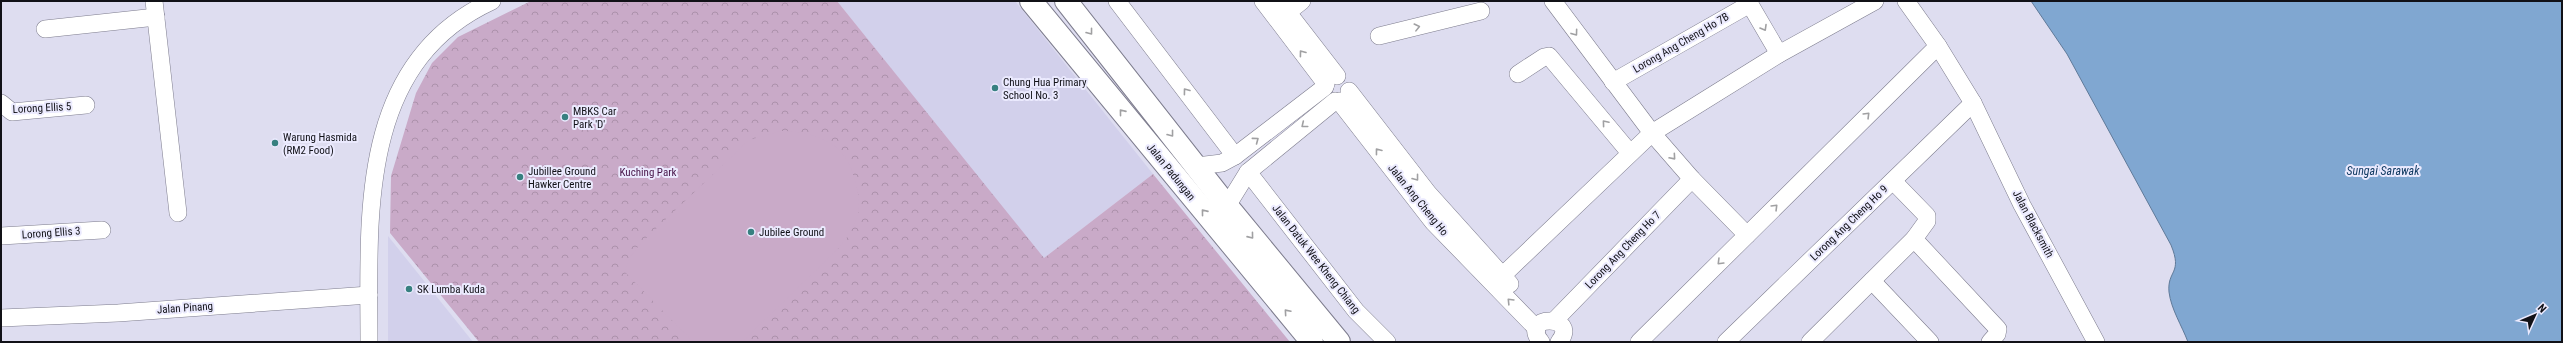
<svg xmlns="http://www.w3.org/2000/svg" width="2563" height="343" font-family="'Roboto Condensed',sans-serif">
  <defs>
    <pattern id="forest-crowns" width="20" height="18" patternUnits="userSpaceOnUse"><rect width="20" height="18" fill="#c9aac8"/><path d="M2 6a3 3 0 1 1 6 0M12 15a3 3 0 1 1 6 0" fill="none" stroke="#ac91ab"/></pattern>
  </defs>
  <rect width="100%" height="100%" fill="#deddf0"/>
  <g fill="#d2d0eb">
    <polygon points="837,1 1015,1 1153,174 1043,259"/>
    <polygon points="388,236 473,342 388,342"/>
  </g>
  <polygon fill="url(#forest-crowns)" points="531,1 837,1 1044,258 1153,174 1290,342 479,342 390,233 391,176 416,93 432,63 458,37"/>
  <path fill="#c9aac8" d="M781 131C807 131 840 140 850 166 857 184 863 204 855 223 846 245 825 261 808 278 786 299 764 321 742 342H693L625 272 630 257 641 243 749 140Z"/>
  <path fill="#80a7d1" stroke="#5f7a99" d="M2031 1H2562V342H2188C2182 326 2171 309 2169 292 2167 270 2183 274 2171 245L2067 54Z"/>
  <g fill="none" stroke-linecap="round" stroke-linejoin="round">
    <g stroke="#7d7c8d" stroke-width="18">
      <g id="minor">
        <polyline points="154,1 178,213"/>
        <polyline points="1117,1 1235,156"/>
        <polyline points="1263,1 1326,84"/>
        <polyline points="1279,1 1337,76"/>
        <polyline points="1553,1 1652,133 1692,179 1747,235"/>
        <polyline points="1748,1 1779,54"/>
        <polyline points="1906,1 1938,46 1973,103 2022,205 2096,342"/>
        <polyline points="1288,12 1302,1"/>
        <polyline points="45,29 156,17"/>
        <polyline points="1379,36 1481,11"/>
        <polyline points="1518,74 1544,57 1549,56 1630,153"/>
        <polyline points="1613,82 1750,4"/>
        <polyline points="1349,91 1428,193 1510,284"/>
        <polyline points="1339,101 1433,222 1537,329"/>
        <polyline points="1,103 12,112 86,105"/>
        <polyline points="1197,166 1222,163 1235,156 1325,87"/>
        <polyline points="1248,172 1356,311 1387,342"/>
        <polyline points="1227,206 1248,172 1335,101"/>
        <polyline points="1,236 102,230"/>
        <polyline points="1914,239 1998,329 1997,334 1990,342"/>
        <polyline points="1502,276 1652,133 1779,54 1875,1"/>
        <polyline points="1872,281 1930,342"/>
        <polyline points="1,318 118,313 369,295"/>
        <polyline points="1554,321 1692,179"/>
        <path d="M369 342C369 217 357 63 492 1"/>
        <path d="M1541 342C1518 314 1581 314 1559 342"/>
        <polyline points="1639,342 1938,46"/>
        <polyline points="1726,342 1973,103"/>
        <polyline points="1810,342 1914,239 1927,221 1927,216 1893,181"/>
      </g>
    </g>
    <g stroke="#7d7c8d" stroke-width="24">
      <g id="major">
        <polyline points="1031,1 1312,342"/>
        <polyline points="1066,1 1227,206 1339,342"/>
      </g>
    </g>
    <use href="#minor" stroke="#fff" stroke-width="17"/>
    <use href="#major" stroke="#fff" stroke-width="22"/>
  </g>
  <defs><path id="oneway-chevron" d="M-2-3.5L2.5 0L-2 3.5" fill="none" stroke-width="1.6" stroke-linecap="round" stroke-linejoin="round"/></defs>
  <g stroke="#a0a0a2">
    <use href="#oneway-chevron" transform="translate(1417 27) rotate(-14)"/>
    <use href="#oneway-chevron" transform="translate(1764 28) rotate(60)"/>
    <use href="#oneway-chevron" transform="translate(1090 32) rotate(52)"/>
    <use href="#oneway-chevron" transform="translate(1575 33) rotate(54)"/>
    <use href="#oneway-chevron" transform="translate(1302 53) rotate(-127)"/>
    <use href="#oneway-chevron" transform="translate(1186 91) rotate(-127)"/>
    <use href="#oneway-chevron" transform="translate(1122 112) rotate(-129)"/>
    <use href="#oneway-chevron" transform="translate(1867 115) rotate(-45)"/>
    <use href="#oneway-chevron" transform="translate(1605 123) rotate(-130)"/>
    <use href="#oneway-chevron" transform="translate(1304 125) rotate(141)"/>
    <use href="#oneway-chevron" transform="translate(1171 134) rotate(52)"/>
    <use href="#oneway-chevron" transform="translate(1256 140) rotate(-37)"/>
    <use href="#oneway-chevron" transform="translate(1378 151) rotate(-128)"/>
    <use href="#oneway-chevron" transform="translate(1673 157) rotate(49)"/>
    <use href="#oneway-chevron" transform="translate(1416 178) rotate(52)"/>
    <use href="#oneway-chevron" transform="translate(1775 207) rotate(-45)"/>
    <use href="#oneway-chevron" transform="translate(1204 212) rotate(-129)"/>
    <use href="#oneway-chevron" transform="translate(1251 236) rotate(51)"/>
    <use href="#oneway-chevron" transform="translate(1720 262) rotate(135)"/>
    <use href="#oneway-chevron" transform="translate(1510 301) rotate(-134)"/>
    <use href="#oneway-chevron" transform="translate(1287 312) rotate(-131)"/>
  </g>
  <g fill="#378080" stroke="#ebeafe" stroke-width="1.5">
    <circle cx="995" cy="88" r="4"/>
    <circle cx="565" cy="117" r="4"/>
    <circle cx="275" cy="143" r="4"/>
    <circle cx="520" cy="177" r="4"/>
    <circle cx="751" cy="232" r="4"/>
    <circle cx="409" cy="289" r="4"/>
  </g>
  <g text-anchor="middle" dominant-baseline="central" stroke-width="4" stroke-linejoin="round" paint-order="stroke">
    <g font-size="11" fill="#111117" stroke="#ebeafe">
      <text transform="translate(1681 43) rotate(-30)">Lorong Ang Cheng Ho 7B</text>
      <text transform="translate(42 108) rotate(-3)">Lorong Ellis 5</text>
      <text transform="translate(1171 172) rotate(51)">Jalan Padungan</text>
      <text transform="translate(1418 200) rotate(51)">Jalan Ang Cheng Ho</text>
      <text transform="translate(1849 223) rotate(-44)">Lorong Ang Cheng Ho 9</text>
      <text transform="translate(2033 224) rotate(62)">Jalan Blacksmith</text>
      <text transform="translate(51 233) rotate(-4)">Lorong Ellis 3</text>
      <text transform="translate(1623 250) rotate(-46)">Lorong Ang Cheng Ho 7</text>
      <text transform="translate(1316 259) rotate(52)">Jalan Datuk Wee Kheng Chiang</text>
      <text transform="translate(185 308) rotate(-4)">Jalan Pinang</text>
    </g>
    <g font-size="11" fill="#111117" stroke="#ebeafe" text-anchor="start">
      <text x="1003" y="82">Chung Hua Primary<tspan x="1003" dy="13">School No. 3</tspan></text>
      <text x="573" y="111">MBKS Car<tspan x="573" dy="13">Park 'D'</tspan></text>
      <text x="283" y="137">Warung Hasmida<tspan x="283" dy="13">(RM2 Food)</tspan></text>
      <text x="528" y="171">Jubillee Ground<tspan x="528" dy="13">Hawker Centre</tspan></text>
      <text x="759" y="232">Jubilee Ground</text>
      <text x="417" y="289">SK Lumba Kuda</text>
    </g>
    <g font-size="11" fill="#471448" stroke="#ebeafe">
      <text x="648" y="172">Kuching Park</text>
    </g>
    <g font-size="12" font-style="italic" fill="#0c365e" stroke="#ebeafe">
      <text x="2383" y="171">Sungai Sarawak</text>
    </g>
  </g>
  <rect width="2563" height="343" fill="none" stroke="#111117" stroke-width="4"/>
  <g transform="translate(2535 315) rotate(46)" stroke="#ebeafe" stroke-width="3" paint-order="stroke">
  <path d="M0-3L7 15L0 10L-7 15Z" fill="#111117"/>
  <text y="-6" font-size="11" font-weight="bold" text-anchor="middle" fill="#111117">N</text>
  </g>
</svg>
